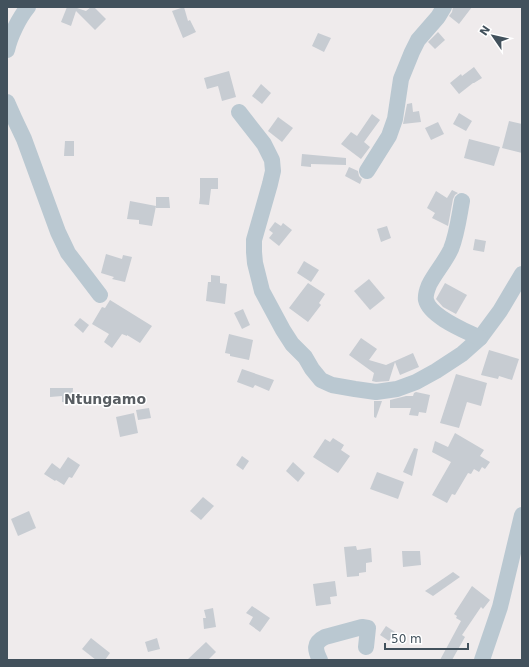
<svg xmlns="http://www.w3.org/2000/svg" width="529" height="667" font-family="'DejaVu Sans',sans-serif">
  <rect width="100%" height="100%" fill="#efebec"/>
  <g fill="#c7ccd2">
    <polygon points="67,7 77,7 77,8 86,11 91,7 94,7 106,19 95,30 76,11 71,26 61,22"/>
    <polygon points="184,7 188,21 190,20 196,32 183,38 176,21 172,11"/>
    <polygon points="453,7 472,7 459,24 449,16 452,12"/>
    <polygon points="438,32 445,40 435,49 428,42"/>
    <polygon points="318,33 331,38 324,52 312,46"/>
    <polygon points="474,67 482,78 474,83 473,83 459,94 450,83 461,74 462,76"/>
    <polygon points="229,71 236,97 222,101 218,86 207,89 204,78"/>
    <polygon points="261,84 271,93 262,104 252,96"/>
    <polygon points="412,103 413,112 419,111 421,122 403,124 407,104"/>
    <polygon points="459,113 472,121 466,131 453,124"/>
    <polygon points="372,114 380,120 364,142 370,147 361,159 341,144 351,132 357,136"/>
    <polygon points="278,117 293,128 282,142 268,131"/>
    <polygon points="509,121 522,124 522,153 502,148"/>
    <polygon points="438,122 444,134 431,140 425,128"/>
    <polygon points="469,139 500,147 494,166 464,158"/>
    <polygon points="65,141 74,141 74,156 64,156"/>
    <polygon points="302,154 346,158 346,165 311,164 311,167 301,166"/>
    <polygon points="349,167 358,171 359,176 362,179 360,184 345,176"/>
    <polygon points="200,178 218,178 218,189 211,189 209,205 199,204 200,197"/>
    <polygon points="452,190 458,193 455,195 453,199 448,226 432,218 435,213 427,208 436,191 447,198"/>
    <polygon points="156,197 169,197 170,208 156,208"/>
    <polygon points="130,201 156,206 152,226 139,224 139,220 127,219"/>
    <polygon points="275,222 281,226 283,223 292,230 279,246 269,238 273,233 269,230"/>
    <polygon points="387,226 391,238 381,242 377,229"/>
    <polygon points="475,239 486,241 484,252 473,250"/>
    <polygon points="106,254 122,259 123,255 132,257 125,282 112,279 114,277 101,273"/>
    <polygon points="304,261 319,270 311,282 297,273"/>
    <polygon points="211,275 220,276 220,283 227,284 225,304 206,301 208,282 211,282"/>
    <polygon points="369,279 385,298 370,310 354,291"/>
    <polygon points="308,283 325,294 319,303 321,305 308,322 289,308"/>
    <polygon points="445,283 467,295 456,314 443,307 436,299"/>
    <polygon points="110,300 152,326 140,343 127,335 127,336 122,334 112,348 104,342 109,334 92,324 102,307 105,308"/>
    <polygon points="243,309 250,325 242,329 234,313"/>
    <polygon points="80,318 89,325 83,333 74,325"/>
    <polygon points="229,334 253,340 249,360 230,356 230,354 225,353"/>
    <polygon points="361,338 377,349 369,360 386,365 413,353 419,367 400,375 395,362 389,381 376,382 372,381 374,373 349,355"/>
    <polygon points="489,350 519,359 512,380 499,376 498,379 481,375"/>
    <polygon points="242,369 274,380 269,391 255,385 253,388 237,382"/>
    <polygon points="456,374 487,383 481,406 467,402 459,428 440,423"/>
    <polygon points="50,388 73,388 72,403 62,402 62,396 50,397"/>
    <polygon points="416,392 430,395 426,413 419,412 418,416 409,415 411,408 390,408 390,400 406,396 413,396 414,393"/>
    <polygon points="374,401 382,401 376,418 374,417"/>
    <polygon points="149,408 151,418 138,420 136,410"/>
    <polygon points="134,413 138,433 120,437 116,417"/>
    <polygon points="455,433 484,450 480,456 490,462 485,469 482,467 479,472 474,469 471,474 468,473 455,495 452,494 447,503 432,495 451,462 432,452 435,441 448,447"/>
    <polygon points="333,438 344,445 341,450 350,456 338,473 313,457 325,439 330,442"/>
    <polygon points="414,448 418,449 412,476 403,472"/>
    <polygon points="242,456 249,461 243,470 236,465"/>
    <polygon points="68,457 80,465 72,478 69,477 64,485 56,480 55,481 44,474 52,463 60,469"/>
    <polygon points="293,462 305,473 298,482 286,471"/>
    <polygon points="377,472 404,482 398,499 370,489"/>
    <polygon points="203,497 214,506 201,520 190,511"/>
    <polygon points="29,511 36,528 18,536 11,519"/>
    <polygon points="356,546 357,550 371,548 372,562 366,563 366,572 359,573 359,576 347,577 344,547"/>
    <polygon points="402,551 420,551 421,565 403,567"/>
    <polygon points="453,572 460,577 433,596 425,591"/>
    <polygon points="335,581 337,596 330,597 331,604 316,606 313,584"/>
    <polygon points="472,586 490,600 483,609 481,607 462,635 465,637 452,660 440,660 461,621 456,618 457,616 454,614"/>
    <polygon points="252,606 270,618 260,632 249,624 253,617 246,613"/>
    <polygon points="213,608 216,627 204,629 203,618 206,618 204,610"/>
    <polygon points="386,626 395,632 389,641 380,635"/>
    <polygon points="91,638 110,653 105,660 96,660 82,649"/>
    <polygon points="157,638 160,649 148,652 145,642"/>
    <polygon points="206,642 216,652 208,660 187,660"/>
  </g>
  <g fill="none" stroke-linecap="round" stroke-linejoin="round">
    <g stroke="#bac8d1" stroke-width="16">
      <path d="M7 50C10 36 19 18 28 7"/>
      <polyline points="7,102 15,120 24,139 58,232 68,253 100,295"/>
      <polyline points="239,112 264,144 272,160 273,171 270,184 254,240 254,252 255,263 262,291 283,330 292,344 305,357 312,369 321,380 332,385 355,389 376,392 397,389 416,382 436,371 462,354 480,338 500,311 522,274"/>
      <polyline points="367,171 389,136 395,119 401,79 412,52 418,40 438,17 444,7"/>
      <path d="M462 201C459 217 457 234 451 249 445 262 435 273 429 285 427 290 425 295 426 300 430 317 466 331 480 338"/>
      <path d="M320 660C315 650 313 643 325 637L362 627 368 628 366 647"/>
      <polyline points="482,660 500,607 522,515"/>
    </g>
  </g>
  <g text-anchor="middle" dominant-baseline="central" stroke-width="3" stroke-linejoin="round" paint-order="stroke">
    <g font-size="14" font-weight="bold" fill="#585d62" stroke="#fff">
      <text x="105" y="399">Ntungamo</text>
    </g>
  </g>
  <rect width="529" height="667" fill="none" stroke="#42515c" stroke-width="16"/>
  <g transform="translate(493 36) rotate(304)" stroke="#ffffff" stroke-width="3" paint-order="stroke">
  <path d="M0-3L7 15L0 10L-7 15Z" fill="#42515c"/>
  <text y="-6" font-size="11" font-weight="bold" text-anchor="middle" fill="#42515c">N</text>
  </g>
  <path d="M385 643v6h83v-6" fill="none" stroke="#42515c" stroke-width="2"/>
  <text x="391" y="643" font-size="12" fill="#42515c" stroke="#ffffff" stroke-width="3" paint-order="stroke">50 m</text>
</svg>
